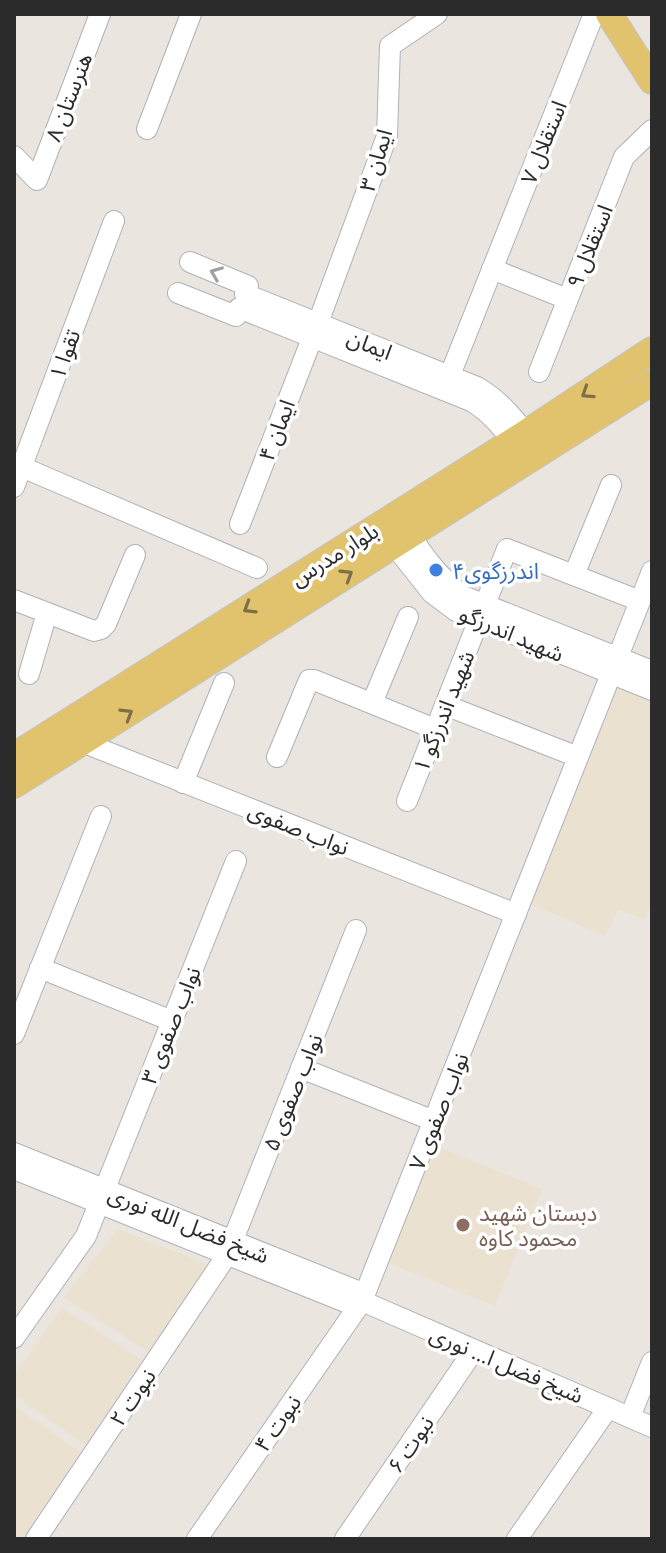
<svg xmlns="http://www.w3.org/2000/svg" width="666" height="1553" font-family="Ubuntu,'Noto Sans Arabic',sans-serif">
  <rect width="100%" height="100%" fill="#ebe5df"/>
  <g fill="#ebe1d0">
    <polygon points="608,681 652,700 652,901 645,919 618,910 605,936 521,900"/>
    <polygon points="431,1144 542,1189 495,1306 384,1261"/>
    <polygon points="118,1229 214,1267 150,1353 64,1297"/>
    <polygon points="62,1308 146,1363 87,1446 14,1395 14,1375"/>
    <polygon points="14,1406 83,1454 23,1539 14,1539"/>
  </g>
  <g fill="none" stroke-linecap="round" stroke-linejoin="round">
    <g stroke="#afb1ba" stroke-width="22">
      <g id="minor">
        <polyline points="147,129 191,14"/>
        <polyline points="14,156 37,180 100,14"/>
        <path d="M190 262 248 286 245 294 477 387C501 401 516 421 534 443"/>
        <polyline points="492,269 567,299"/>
        <path d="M178 293 236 316 239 308 471 401C492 413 505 432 521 451"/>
        <polyline points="539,372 624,157 652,130"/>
        <polyline points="444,390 594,14"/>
        <polyline points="22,467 257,568"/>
        <polyline points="14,487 114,221"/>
        <polyline points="240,524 318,323 387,136 390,46 437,14"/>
        <path d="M410 535C426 560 440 577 463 596L652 671"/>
        <polyline points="394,545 432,593 456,611 652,690"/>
        <polyline points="574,575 611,485"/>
        <polyline points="14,600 94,631 101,629 106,624 135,555"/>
        <polyline points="29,674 47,613"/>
        <polyline points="372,703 408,617"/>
        <polyline points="445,705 578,757"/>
        <polyline points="82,742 516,914"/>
        <polyline points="277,757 309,680 314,680 435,729"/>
        <polyline points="183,783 224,683"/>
        <polyline points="407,801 507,549 640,601"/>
        <polyline points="40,968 172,1021"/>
        <polyline points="14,1034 101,816"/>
        <polyline points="301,1068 434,1121"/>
        <polyline points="14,1153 365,1294"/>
        <polyline points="14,1169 358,1307"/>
        <polyline points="362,1301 652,1427"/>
        <polyline points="14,1338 86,1236 236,861"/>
        <polyline points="630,1417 652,1362"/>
        <polyline points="36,1539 227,1255 356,930"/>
        <polyline points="197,1539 362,1301 652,571"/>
        <polyline points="345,1539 474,1350"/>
        <polyline points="517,1539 608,1408"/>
      </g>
    </g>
    <g stroke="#c4c4c4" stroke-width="28">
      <g id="major">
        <polyline points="609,14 652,81"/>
        <polyline points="14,756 526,433 652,350"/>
        <polyline points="14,785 652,382"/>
      </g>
    </g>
    <use href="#minor" stroke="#fff" stroke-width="20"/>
    <use href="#major" stroke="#e2c36d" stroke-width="26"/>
  </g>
  <defs><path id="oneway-chevron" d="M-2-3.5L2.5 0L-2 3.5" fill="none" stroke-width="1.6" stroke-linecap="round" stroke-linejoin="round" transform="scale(2)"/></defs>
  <use stroke="#a0a0a0" href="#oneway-chevron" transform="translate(216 273) rotate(-158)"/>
  <g stroke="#7d6f49">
    <use href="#oneway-chevron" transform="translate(587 393) rotate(147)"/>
    <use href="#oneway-chevron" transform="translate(347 575) rotate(-32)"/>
    <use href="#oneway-chevron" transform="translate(249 608) rotate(148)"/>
    <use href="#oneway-chevron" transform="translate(127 714) rotate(-32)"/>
  </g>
  <circle fill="#3f7fe0" stroke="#fff" stroke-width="3" cx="436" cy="570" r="8"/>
  <circle fill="#8d6e63" stroke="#fff" stroke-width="3" cx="463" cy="1225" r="8"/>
  <g text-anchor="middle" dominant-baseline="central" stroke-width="7" stroke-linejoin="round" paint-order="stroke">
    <g font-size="22" fill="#2b2b2b" stroke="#fff">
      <text transform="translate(68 97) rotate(-69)">هنرستان ۸</text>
      <text transform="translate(543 142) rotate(-68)">استقلال ۷</text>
      <text transform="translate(375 160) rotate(-73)">ایمان ۳</text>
      <text transform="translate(589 246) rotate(-68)">استقلال ۹</text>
      <text transform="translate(370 344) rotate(22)">ایمان</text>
      <text transform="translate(64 354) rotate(-70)">تقوا ۱</text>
      <text transform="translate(276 430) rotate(-69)">ایمان ۴</text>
      <text transform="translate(334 554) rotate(-32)">بلوار مدرس</text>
      <text transform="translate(512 633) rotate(23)">شهید اندرزگو</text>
      <text transform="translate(443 711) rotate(-68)">شهید اندرزگو ۱</text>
      <text transform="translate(299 828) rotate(22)">نواب صفوی</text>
      <text transform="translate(170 1025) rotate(-68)">نواب صفوی ۳</text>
      <text transform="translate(292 1092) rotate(-68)">نواب صفوی ۵</text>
      <text transform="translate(438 1111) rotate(-68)">نواب صفوی ۷</text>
      <text transform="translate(189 1224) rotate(22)">شیخ فضل الله نوری</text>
      <text transform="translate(507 1364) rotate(23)">شیخ فضل ا... نوری</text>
      <text transform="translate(132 1397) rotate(-56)">نبوت ۲</text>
      <text transform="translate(277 1423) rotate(-55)">نبوت ۴</text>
      <text transform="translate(410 1444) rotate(-56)">نبوت ۶</text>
    </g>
    <g font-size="22" fill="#366cbe" stroke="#fff" text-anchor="start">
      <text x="452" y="570">اندرزگوی۴</text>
    </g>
    <g font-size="22" fill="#785e54" stroke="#fff" text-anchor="start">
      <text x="479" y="1212">دبستان شهید<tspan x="479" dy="25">محمود کاوه</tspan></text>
    </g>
  </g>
  <rect width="666" height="1553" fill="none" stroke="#2b2b2b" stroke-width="32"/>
</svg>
